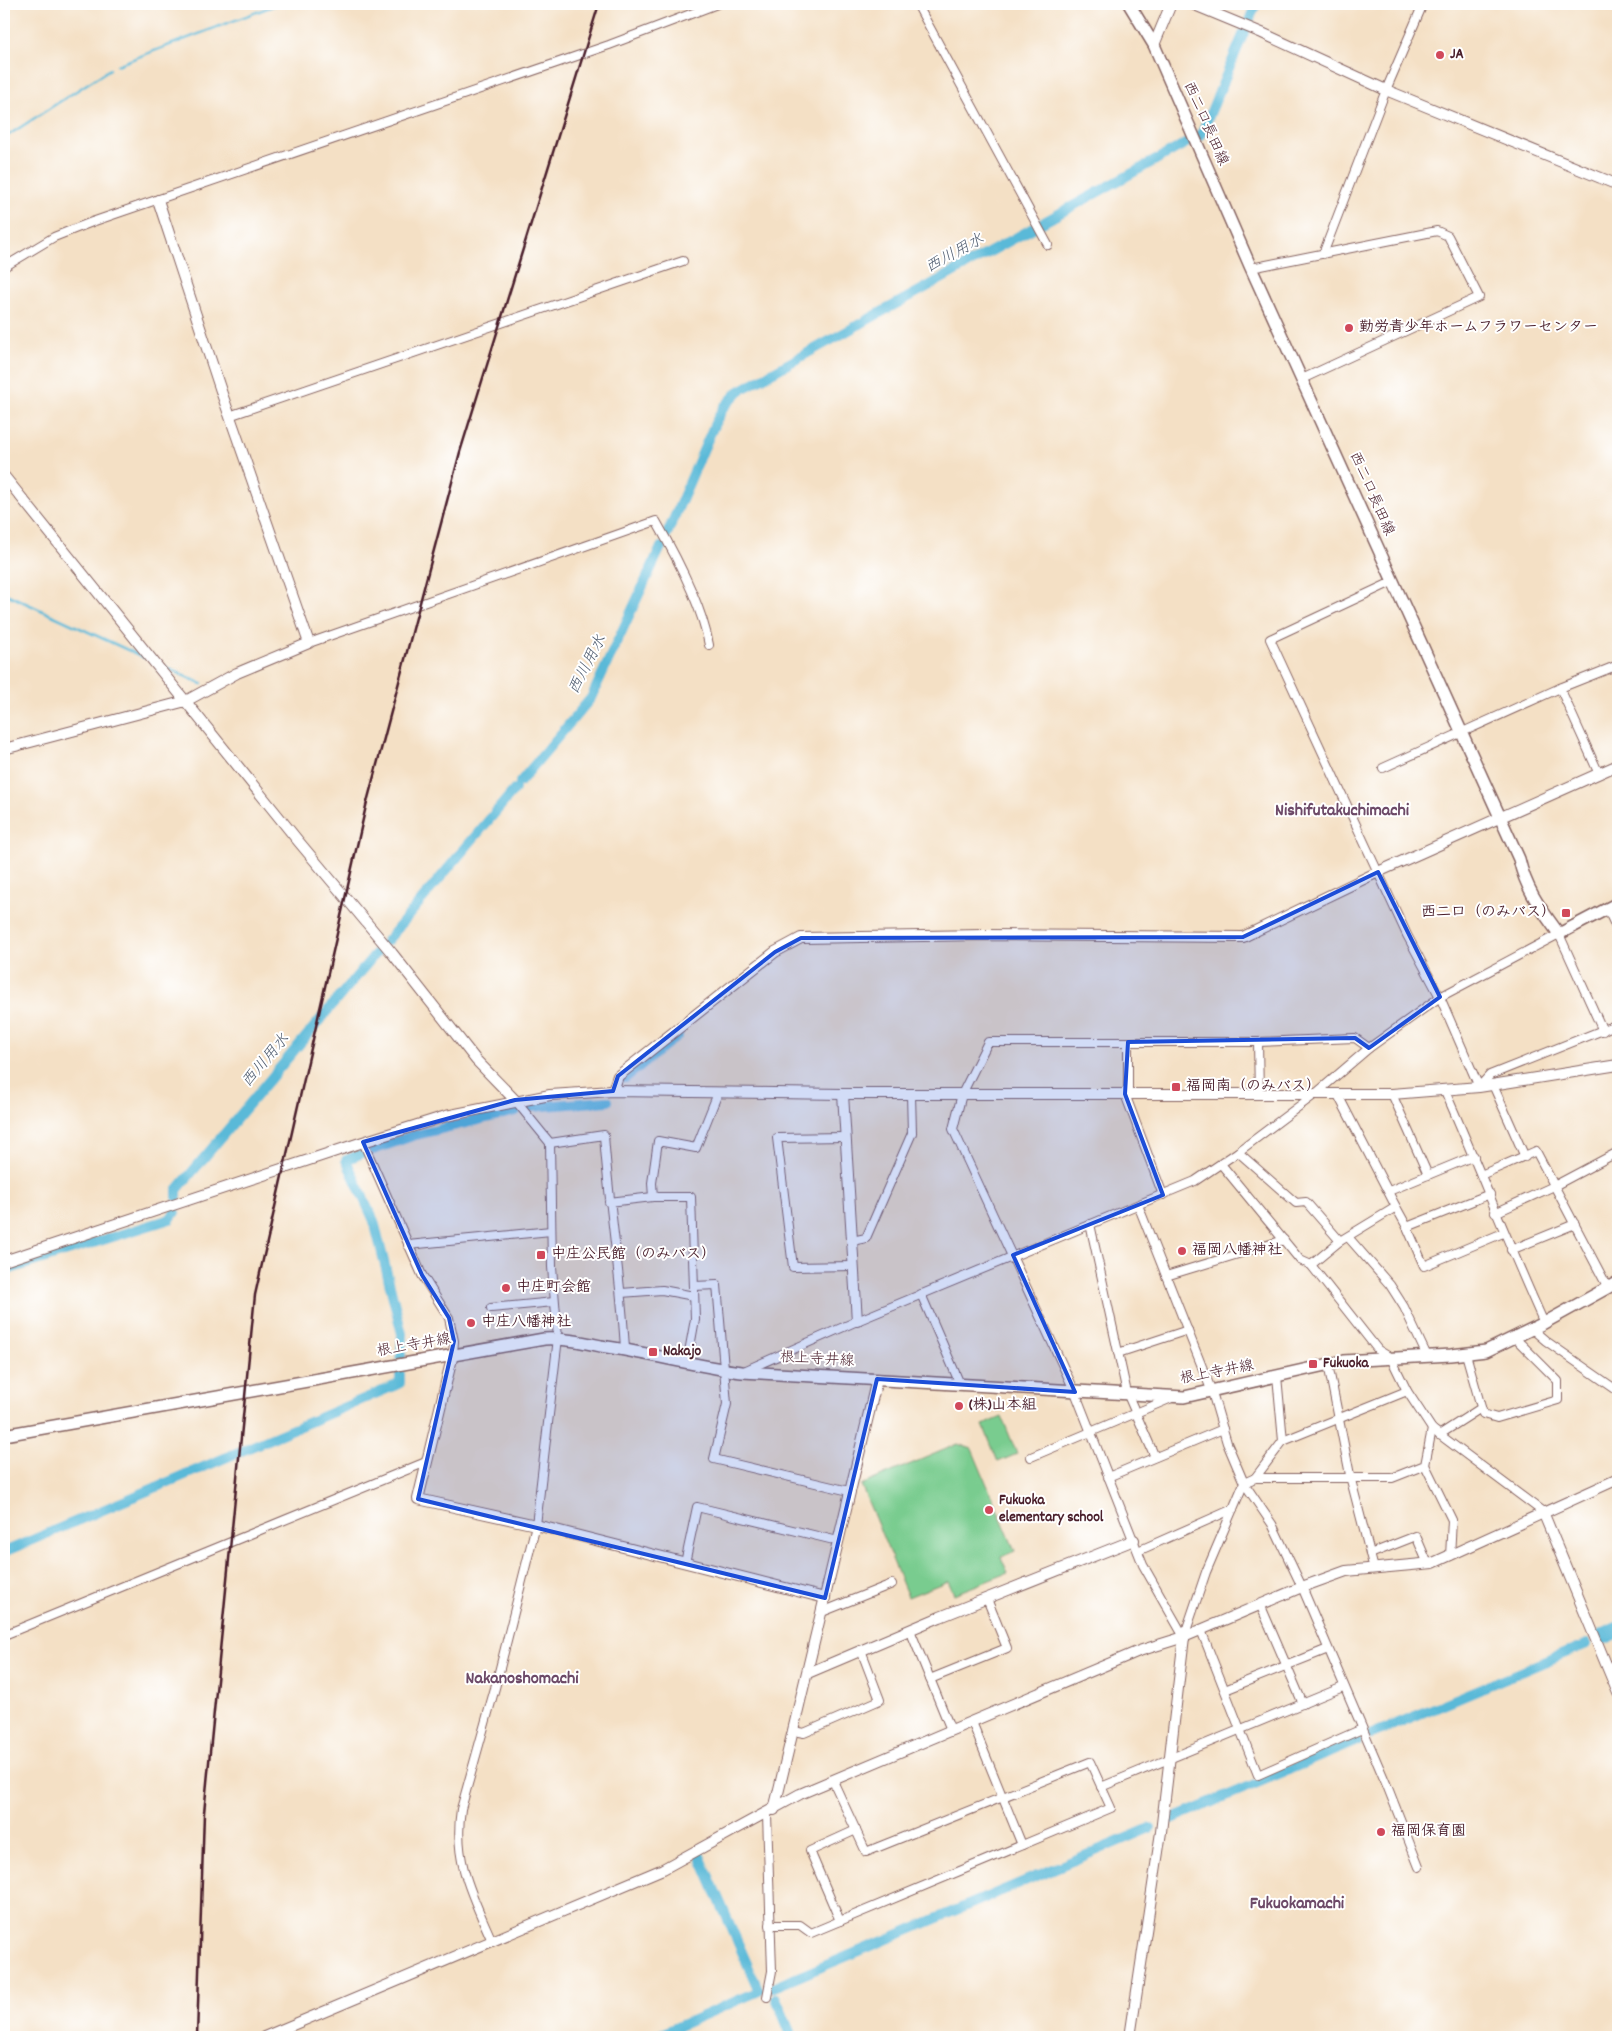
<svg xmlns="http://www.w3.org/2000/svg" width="1622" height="2041" font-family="Dekko,'Klee One',sans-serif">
  <rect width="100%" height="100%" fill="#fff"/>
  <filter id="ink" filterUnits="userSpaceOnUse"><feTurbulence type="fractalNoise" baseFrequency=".02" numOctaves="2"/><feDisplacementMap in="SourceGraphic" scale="10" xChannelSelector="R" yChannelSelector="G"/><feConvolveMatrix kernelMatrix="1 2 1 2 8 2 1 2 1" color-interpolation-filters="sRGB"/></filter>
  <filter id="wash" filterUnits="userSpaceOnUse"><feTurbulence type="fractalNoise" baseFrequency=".0096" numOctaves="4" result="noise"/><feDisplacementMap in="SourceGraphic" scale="20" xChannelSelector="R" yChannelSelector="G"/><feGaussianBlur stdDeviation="1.12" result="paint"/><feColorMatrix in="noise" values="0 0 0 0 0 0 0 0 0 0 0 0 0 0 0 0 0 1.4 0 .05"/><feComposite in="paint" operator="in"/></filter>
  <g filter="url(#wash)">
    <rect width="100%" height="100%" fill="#f4e0c5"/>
    <g fill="#79cc8f" stroke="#62765d">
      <polygon points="1002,1417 1017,1454 998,1462 983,1425"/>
      <polygon points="958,1444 972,1449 1015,1551 1001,1557 1008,1573 954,1594 948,1581 908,1597 861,1485"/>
    </g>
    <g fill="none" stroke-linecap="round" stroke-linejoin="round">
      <g stroke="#5ab9d8" stroke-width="2.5">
        <polyline points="117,65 278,4"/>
        <polyline points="4,138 110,69"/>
        <polyline points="4,593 145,658"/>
        <polyline points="163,666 202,684"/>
      </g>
      <g stroke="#5ab9d8" stroke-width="10">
        <polyline points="667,534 715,423 724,407 739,391 1201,135 1256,4"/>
        <polyline points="520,782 591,698 661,547"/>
        <polyline points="387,941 515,789"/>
        <polyline points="625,1078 678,1035"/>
        <polyline points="531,1107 608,1101"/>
        <polyline points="373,1150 412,1136 516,1111"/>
        <polyline points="363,1153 346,1160 374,1221 402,1334 401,1357"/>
        <polyline points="177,1197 177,1190 382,946"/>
        <polyline points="4,1271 170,1219 175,1212"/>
        <polyline points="4,1552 394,1386 400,1383 400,1374"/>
        <polyline points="1372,1734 1587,1644"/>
        <polyline points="1172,1819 1357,1741"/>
        <polyline points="772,1988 1150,1828"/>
        <polyline points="776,1998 792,2037"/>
        <polyline points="654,2037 759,1991 700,1856"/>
      </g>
      <polyline stroke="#5ab9d8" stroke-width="16" points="1602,1637 1618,1630"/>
    </g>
  </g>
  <g filter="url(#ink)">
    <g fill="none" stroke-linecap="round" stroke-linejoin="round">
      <g stroke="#866361" stroke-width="10">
        <g id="minor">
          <polyline points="917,4 1048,245"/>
          <polyline points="1323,254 1386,90 1423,4"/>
          <polyline points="4,267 54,237 92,222 609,45 717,4"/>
          <polyline points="1251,268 1437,231 1448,236 1479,297 1302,379"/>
          <polyline points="229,416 683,261"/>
          <polyline points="1394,581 1270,639 1407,935 1440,997 1479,1087 1490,1075 1618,1024"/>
          <path d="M309 643 656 521C676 556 702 606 709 645"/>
          <polyline points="1560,688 1599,774"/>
          <polyline points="1383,768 1560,688 1618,665"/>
          <polyline points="1607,908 1618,931"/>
          <polyline points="1128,1042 1128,1088 1125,1094 1163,1195"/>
          <polyline points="1258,1042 1259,1095"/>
          <polyline points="1493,1085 1525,1157"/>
          <path d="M1445 1091C1479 1168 1509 1246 1544 1323"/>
          <polyline points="1392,1094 1428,1175"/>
          <polyline points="1338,1095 1396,1207"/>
          <polyline points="845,1137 777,1138 793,1267 853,1266"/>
          <polyline points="363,1142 422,1275 449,1318 454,1341 453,1354"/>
          <path d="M550 1143 604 1135C609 1207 621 1277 625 1349"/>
          <polyline points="1238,1152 1296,1203 1306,1202 1340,1241"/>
          <polyline points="1221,1164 1300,1260 1311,1265 1378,1350 1391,1358 1407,1391 1432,1429 1543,1512"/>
          <polyline points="1481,1175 1536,1151 1608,1288"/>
          <polyline points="1389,1191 1474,1156"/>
          <polyline points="653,1197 652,1183 658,1141 696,1148 718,1093"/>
          <polyline points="609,1202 653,1197 691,1197 695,1319 687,1363"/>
          <polyline points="1138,1205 1212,1392 1227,1443 1244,1483 1272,1524 1302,1587 1388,1788 1419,1867"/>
          <polyline points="1495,1213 1554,1186 1618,1152"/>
          <polyline points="1090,1224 1127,1393 1155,1457"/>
          <polyline points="1407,1227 1424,1266 1503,1233"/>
          <polyline points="1348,1237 1390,1285 1404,1307 1427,1356"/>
          <polyline points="852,1241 866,1238 912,1133 911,1094"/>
          <polyline points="408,1245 551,1231"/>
          <polyline points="1511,1250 1575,1224"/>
          <polyline points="1311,1265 1340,1241 1396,1207 1407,1227 1490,1194"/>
          <polyline points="1166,1276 1284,1240"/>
          <polyline points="694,1286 717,1285 727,1404 714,1459 849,1491"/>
          <polyline points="621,1293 662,1290 694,1296"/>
          <polyline points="921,1294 960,1384"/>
          <polyline points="491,1308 554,1302"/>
          <polyline points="1532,1329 1546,1341 1618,1391"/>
          <polyline points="1118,1353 1188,1330"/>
          <polyline points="1466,1354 1483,1414 1497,1418 1558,1400 1558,1381 1515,1338"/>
          <polyline points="1328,1364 1351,1480 1374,1569"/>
          <polyline points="744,1371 857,1321 1195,1181 1238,1152 1314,1095 1369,1048 1440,997 1559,934 1603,1031"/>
          <polyline points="1277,1376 1283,1441"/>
          <polyline points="1439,1435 1481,1408"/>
          <polyline points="1031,1457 1174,1397"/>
          <polyline points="1425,1465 1452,1520 1450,1556"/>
          <polyline points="1108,1477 1223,1429"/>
          <polyline points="1255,1478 1283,1441 1407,1391"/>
          <polyline points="1138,1551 1233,1509"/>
          <polyline points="1370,1554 1416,1536 1428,1564"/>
          <polyline points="685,1563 697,1507 838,1541"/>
          <polyline points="1260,1604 1303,1704"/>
          <polyline points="822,1612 892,1584"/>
          <polyline points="910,1630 951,1730"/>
          <polyline points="1201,1630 1258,1775 1362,1729"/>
          <polyline points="4,1635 426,1462"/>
          <polyline points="1184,1637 1143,1565 1075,1392 953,1129 962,1094 988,1042 1258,1042 1355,1038 1369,1048"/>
          <polyline points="1184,1637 1206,1572 1244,1483 1255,1478 1392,1478 1425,1465 1432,1429"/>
          <polyline points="930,1679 1007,1648 987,1599"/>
          <polyline points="1225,1690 1328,1649"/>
          <polyline points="972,1722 1022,1845"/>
          <polyline points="793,1731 804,1733 880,1700 861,1650"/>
          <polyline points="1101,1787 1343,1687"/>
          <polyline points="840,1921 810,1851 856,1830"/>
          <polyline points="770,1925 800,1925 811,1933 1111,1808 1090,1762 866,1852 833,1781"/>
          <path d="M492 1941C472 1895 453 1861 461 1809L495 1688 536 1525 558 1338 552 1267 550 1143 515 1100"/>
          <polyline points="767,1997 772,1971 767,1814"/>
        </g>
      </g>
      <g stroke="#866361" stroke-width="12">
        <g id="tertiary">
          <polyline points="1192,4 1262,33 1386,90 1618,185"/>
          <polyline points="1154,45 1171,4"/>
          <polyline points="4,476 299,842 392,953 476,1060 515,1100"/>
          <polyline points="4,749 186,701 237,673 309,643 222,394 158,200"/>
          <polyline points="613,1091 618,1076 775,952 801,938 984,935 1243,937 1378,872 1618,765"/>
          <polyline points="843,1094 857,1321"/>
          <polyline points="4,1261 363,1142 446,1116 550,1095 613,1091 843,1094 1392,1094 1479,1087 1618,1065"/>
          <polyline points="453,1354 418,1499 536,1525 825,1598"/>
          <polyline points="1543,1512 1618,1693"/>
          <polyline points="808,1673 940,1617 1134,1540"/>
          <polyline points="774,1810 877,1379"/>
          <polyline points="264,2037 663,1869 800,1794 1139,1651 1184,1637 1302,1587 1346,1571 1433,1563 1618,1479"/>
          <polyline points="1130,2037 1161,1832 1184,1637"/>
        </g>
      </g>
      <g stroke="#866361" stroke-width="14">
        <g id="secondary">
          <path d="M1129 4 1154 45 1251 268 1519 859C1526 890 1541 909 1559 934L1618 903"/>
          <path d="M4 1435 544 1339C563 1338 582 1342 601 1346 649 1353 695 1366 742 1372L1184 1397 1343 1361 1451 1355 1486 1351 1544 1323 1618 1282"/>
        </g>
      </g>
      <use href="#minor" stroke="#fff" stroke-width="8"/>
      <use href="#tertiary" stroke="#fff" stroke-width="10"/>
      <use href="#secondary" stroke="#fff" stroke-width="11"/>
      <polyline stroke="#4a1f2b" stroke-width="2.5" points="197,2037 204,1813 255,1295 366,806 460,452 599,4"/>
    </g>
  </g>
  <path fill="#1d4ed8" fill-opacity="0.2" stroke="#1d4ed8" stroke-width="4" stroke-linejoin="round" d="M1378 872 1440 997 1369 1048 1355 1038 1128 1042 1125 1094 1163 1195 1013 1255 1075 1392 877 1379 825 1598 418 1499 454 1341 449 1318 422 1275 363 1142 515 1100 613 1091 618 1076 775 952 801 938 1243 937Z"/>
  <g fill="#d1495b" stroke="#fff" stroke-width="2">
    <circle cx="1440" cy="55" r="5"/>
    <circle cx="1349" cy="328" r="5"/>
    <rect x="1561" y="908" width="10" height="10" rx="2.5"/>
    <rect x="1171" y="1082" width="10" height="10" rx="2.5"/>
    <circle cx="1182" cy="1251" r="5"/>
    <rect x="536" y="1250" width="10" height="10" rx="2.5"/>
    <circle cx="506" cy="1288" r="5"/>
    <circle cx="471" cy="1323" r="5"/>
    <rect x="648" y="1347" width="10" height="10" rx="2.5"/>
    <rect x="1308" y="1359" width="10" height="10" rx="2.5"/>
    <circle cx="959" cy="1406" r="5"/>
    <circle cx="989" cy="1510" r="5"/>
    <circle cx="1381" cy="1832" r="5"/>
  </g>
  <g text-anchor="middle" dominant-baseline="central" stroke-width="4" stroke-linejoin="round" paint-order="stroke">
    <g font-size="15" font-weight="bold" fill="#4a1f2b" stroke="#fff" text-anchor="start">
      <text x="1450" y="55">JA</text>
      <text x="1359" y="328">勤労青少年ホームフラワーセンター</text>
      <text x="1556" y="913" text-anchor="end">西二口（のみバス）</text>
      <text x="1186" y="1087">福岡南（のみバス）</text>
      <text x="1192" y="1251">福岡八幡神社</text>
      <text x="551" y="1255">中庄公民館（のみバス）</text>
      <text x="516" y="1288">中庄町会館</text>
      <text x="481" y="1323">中庄八幡神社</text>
      <text x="663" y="1352">Nakajo</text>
      <text x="1323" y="1364">Fukuoka</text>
      <text x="969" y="1406">(株)山本組</text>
      <text x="999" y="1501">Fukuoka<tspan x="999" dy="17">elementary school</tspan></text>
      <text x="1391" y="1832">福岡保育園</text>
    </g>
    <g font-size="15" fill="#4a1f2b" stroke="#fff">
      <text transform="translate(1205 124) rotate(66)">西二口長田線</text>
      <text transform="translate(1371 494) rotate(66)">西二口長田線</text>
      <text transform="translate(414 1346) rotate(-10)">根上寺井線</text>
      <text transform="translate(817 1360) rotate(3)">根上寺井線</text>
      <text transform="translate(1217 1373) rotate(-11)">根上寺井線</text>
    </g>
    <g font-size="16" font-style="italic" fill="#505d70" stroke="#fff">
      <text transform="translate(955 254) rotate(-29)">西川用水</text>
      <text transform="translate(588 665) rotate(-63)">西川用水</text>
      <text transform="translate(266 1061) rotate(-50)">西川用水</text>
    </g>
    <g font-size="18" font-weight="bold" fill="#6d4a68" stroke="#fff">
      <text x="1342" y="811">Nishifutakuchimachi</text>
      <text x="522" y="1679">Nakanoshomachi</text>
      <text x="1297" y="1904">Fukuokamachi</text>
    </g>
  </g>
  <rect width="1622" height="2041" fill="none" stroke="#fff" stroke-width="20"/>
</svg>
